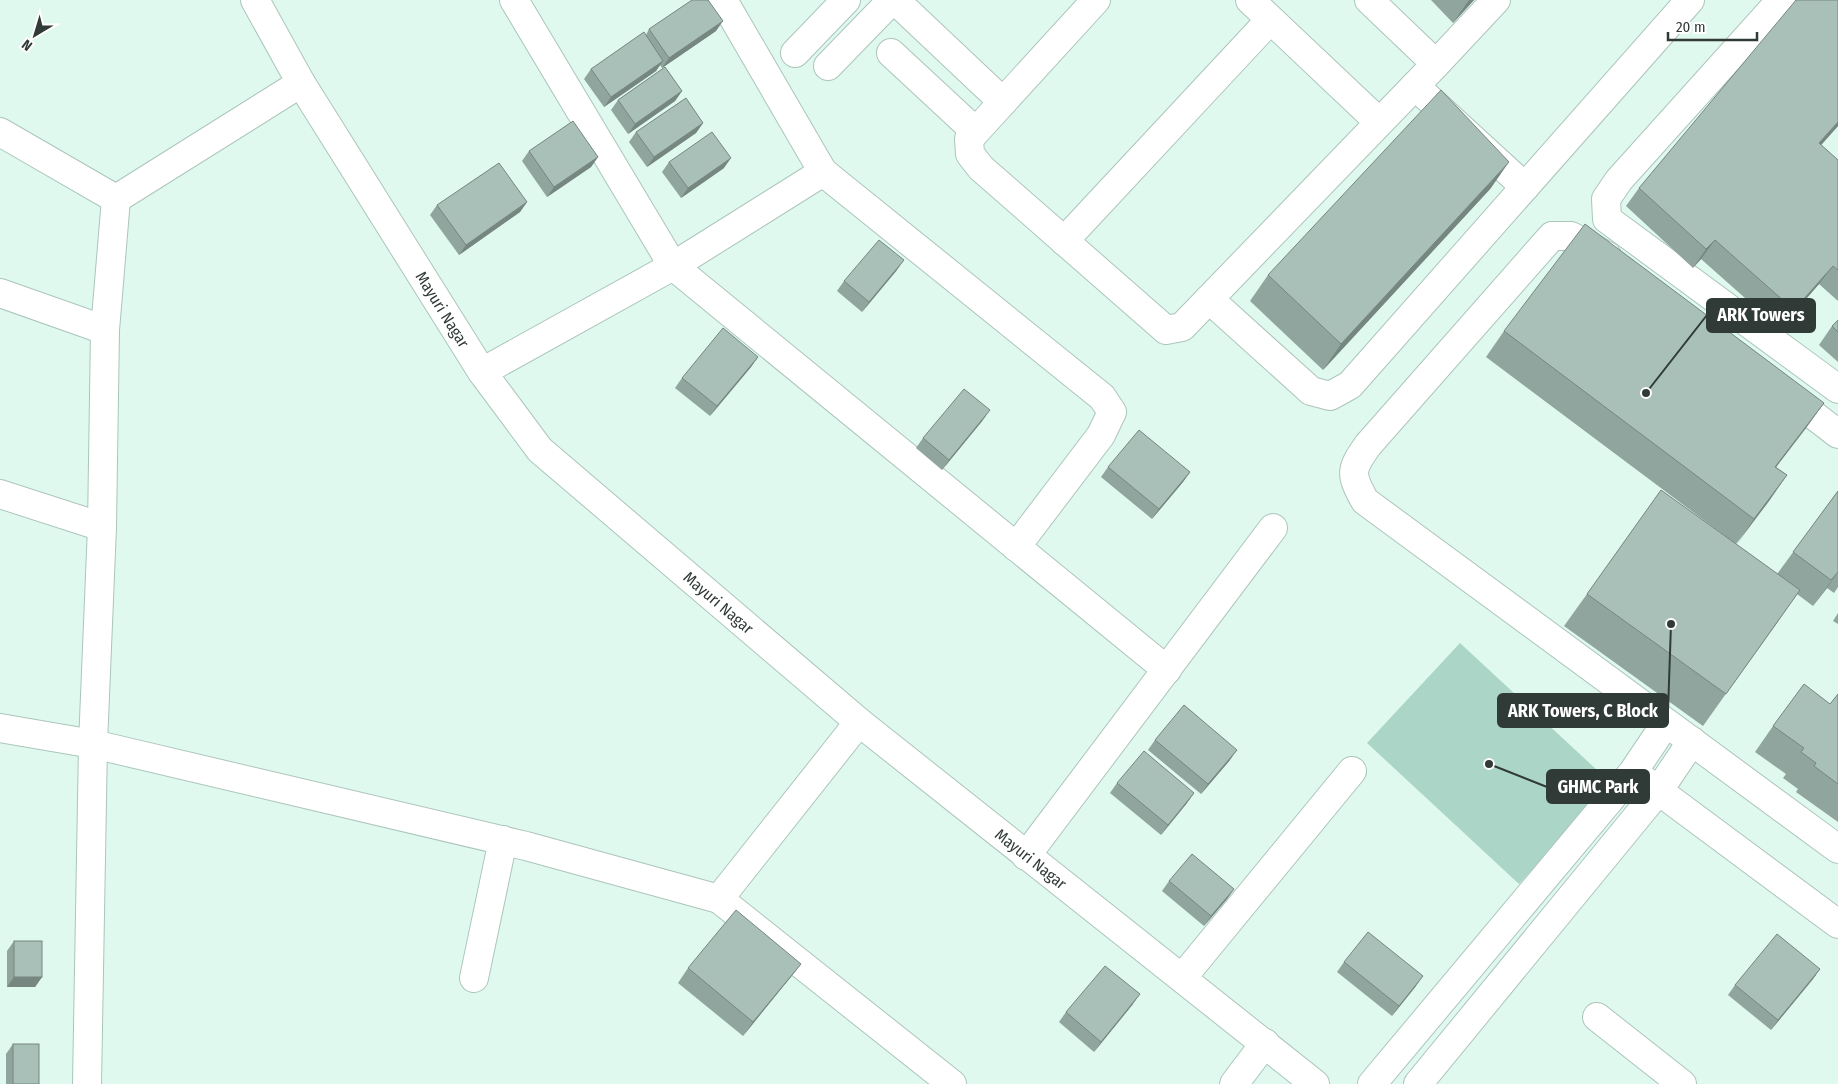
<svg xmlns="http://www.w3.org/2000/svg" width="1838" height="1084" font-family="'Fira Sans Condensed',sans-serif">
  <rect width="100%" height="100%" fill="#dff9ef"/>
  <polygon fill="#abd5c7" points="1460,643 1612,784 1519,884 1367,743"/>
  <g fill="none" stroke-linecap="round" stroke-linejoin="round">
    <g stroke="#acc5bc" stroke-width="30">
      <g id="minor">
        <path id="s1" d="M255 0 301 83 482 372 540 450 859 722 1315 1084"/>
        <polyline points="514,0 673,266 1167,670"/>
        <polyline points="723,0 823,172"/>
        <polyline points="895,0 1003,102"/>
        <polyline points="1096,0 969,139 970,154 981,168 1166,330 1182,327 1436,64 1496,0"/>
        <polyline points="1250,0 1379,122"/>
        <polyline points="1369,0 1436,64"/>
        <polyline points="1781,0 1619,180 1606,199 1607,219 1838,389"/>
        <polyline points="795,53 846,0"/>
        <polyline points="891,53 975,131"/>
        <polyline points="828,66 892,0"/>
        <polyline points="1415,86 1525,187"/>
        <polyline points="0,132 116,199"/>
        <polyline points="1064,241 1270,20"/>
        <path d="M1607 256 1571 236H1552L1368 445C1350 470 1350 474 1365 501L1838 849"/>
        <polyline points="0,293 105,330"/>
        <polyline points="1209,299 1311,391 1330,396 1350,385 1690,0"/>
        <polyline points="482,372 673,266 823,172 1102,397 1112,412 1101,435 1016,547"/>
        <polyline points="1786,394 1838,434"/>
        <polyline points="0,494 102,527"/>
        <polyline points="0,728 93,744 526,846 719,899 859,722"/>
        <polyline points="1644,780 1838,924"/>
        <polyline points="1026,856 1273,528"/>
        <polyline points="719,899 952,1084"/>
        <polyline points="474,978 503,840"/>
        <polyline points="1182,978 1352,771"/>
        <polyline points="1597,1017 1682,1084"/>
        <polyline points="87,1084 93,744 102,527 105,330 116,199 301,83"/>
        <polyline points="1234,1084 1265,1043"/>
        <polyline points="1372,1084 1633,772 1666,723"/>
        <polyline points="1418,1084 1659,790 1692,741"/>
      </g>
    </g>
    <use href="#minor" stroke="#fff" stroke-width="28"/>
  </g>
  <g fill="#90a59d">
    <polygon points="1431,0 1474,0 1453,23"/>
    <polygon points="1838,0 1838,126 1821,145 1838,160 1838,301 1819,284 1780,329 1701,259 1693,268 1626,206 1639,188"/>
    <polygon points="649,29 716,31 662,68 660,65 656,71 604,107 584,79 591,69 646,35"/>
    <polygon points="682,91 675,101 628,134 611,110 618,100"/>
    <polygon points="703,123 696,133 647,167 629,142 636,132"/>
    <polygon points="529,151 598,157 591,167 547,197 522,161"/>
    <polygon points="669,162 724,168 681,198 662,172"/>
    <polygon points="1491,188 1323,370 1250,301 1268,275"/>
    <polygon points="527,202 520,212 459,255 430,215 437,205"/>
    <polygon points="897,270 862,312 837,291 844,281"/>
    <polygon points="1838,320 1838,362 1819,345 1832,326"/>
    <polygon points="1504,331 1824,403 1806,428 1776,467 1787,475 1769,501 1736,544 1777,574 1838,491 1838,587 1834,593 1827,588 1813,606 1797,594 1703,726 1564,626 1587,594 1733,542 1486,357"/>
    <polygon points="758,357 751,367 710,416 675,388 682,378"/>
    <polygon points="983,420 942,470 916,448 923,438"/>
    <polygon points="1108,467 1190,472 1183,482 1152,519 1101,477"/>
    <polygon points="1838,613 1838,624 1833,621"/>
    <polygon points="1838,694 1838,822 1796,792 1798,789 1783,778 1786,774 1755,752 1773,726 1830,704"/>
    <polygon points="1155,740 1230,760 1201,794 1148,750"/>
    <polygon points="1117,783 1194,793 1187,803 1161,835 1110,793"/>
    <polygon points="1169,881 1234,889 1227,899 1204,926 1162,891"/>
    <polygon points="14,941 42,977 35,987 7,987 7,951"/>
    <polygon points="1344,962 1416,986 1392,1016 1337,972"/>
    <polygon points="801,964 790,978 743,1036 678,983 688,968"/>
    <polygon points="1820,969 1813,979 1771,1030 1728,995 1735,985"/>
    <polygon points="1133,1004 1094,1052 1059,1022 1066,1012"/>
    <polygon points="13,1044 39,1084 6,1084 6,1054"/>
  </g>
  <g fill="#768680">
    <polygon points="1469,0 1474,0 1453,23"/>
    <polygon points="723,21 716,31 662,68 669,58"/>
    <polygon points="663,61 656,71 604,107 611,97"/>
    <polygon points="682,91 675,101 628,134 635,124"/>
    <polygon points="1838,122 1838,126 1806,162 1819,143"/>
    <polygon points="703,123 696,133 647,167 654,157"/>
    <polygon points="598,157 591,167 547,197 554,187"/>
    <polygon points="731,158 724,168 681,198 688,188"/>
    <polygon points="1509,162 1491,188 1323,370 1341,344"/>
    <polygon points="527,202 520,212 459,255 466,245"/>
    <polygon points="1715,240 1701,259 1693,268 1706,249"/>
    <polygon points="904,260 897,270 862,312 869,302"/>
    <polygon points="1833,266 1819,284 1780,329 1794,310"/>
    <polygon points="758,357 751,367 710,416 717,406"/>
    <polygon points="1824,403 1806,428 1757,492 1775,467"/>
    <polygon points="990,410 983,420 942,470 949,460"/>
    <polygon points="1190,472 1183,482 1152,519 1159,509"/>
    <polygon points="1787,475 1769,501 1736,545 1754,519"/>
    <polygon points="1838,572 1827,588 1813,606"/>
    <polygon points="1800,590 1777,623 1703,726 1726,694"/>
    <polygon points="1237,750 1230,760 1201,794 1208,784"/>
    <polygon points="1194,793 1187,803 1161,835 1168,825"/>
    <polygon points="1234,889 1227,899 1204,926 1211,916"/>
    <polygon points="801,964 790,978 743,1036 753,1022"/>
    <polygon points="1820,969 1813,979 1771,1030 1778,1020"/>
    <polygon points="1423,976 1416,986 1392,1016 1399,1006"/>
    <polygon points="14,977 42,977 35,987 7,987"/>
    <polygon points="1140,994 1133,1004 1094,1052 1101,1042"/>
  </g>
  <g fill="#a8c0b7" stroke="#768680">
    <polygon points="692,0 708,0 723,21 669,58 649,29"/>
    <polygon points="1796,0 1838,0 1838,122 1819,143 1838,160 1838,270 1833,266 1794,310 1715,240 1706,249 1639,188"/>
    <polygon points="644,32 663,61 611,97 591,69"/>
    <polygon points="665,67 682,91 635,124 618,100"/>
    <polygon points="1441,90 1509,162 1341,344 1268,275"/>
    <polygon points="686,98 703,123 654,157 636,132"/>
    <polygon points="573,121 598,157 554,187 529,151"/>
    <polygon points="712,132 731,158 688,188 669,162"/>
    <polygon points="499,163 527,202 466,245 437,205"/>
    <polygon points="1585,224 1824,403 1775,467 1787,475 1754,519 1504,331"/>
    <polygon points="879,240 904,260 869,302 844,281"/>
    <polygon points="1838,320 1838,332 1832,326"/>
    <polygon points="723,328 758,357 717,406 682,378"/>
    <polygon points="964,389 990,410 949,460 923,438"/>
    <polygon points="1139,430 1190,472 1159,509 1108,467"/>
    <polygon points="1661,490 1800,590 1726,694 1587,594"/>
    <polygon points="1838,491 1838,572 1831,580 1793,552"/>
    <polygon points="1804,684 1830,704 1838,694 1838,784 1814,766 1816,763 1801,752 1804,748 1773,726"/>
    <polygon points="1184,705 1237,750 1208,784 1155,740"/>
    <polygon points="1144,751 1194,793 1168,825 1117,783"/>
    <polygon points="1192,854 1234,889 1211,916 1169,881"/>
    <polygon points="736,910 801,964 753,1022 688,968"/>
    <polygon points="1368,932 1423,976 1399,1006 1344,962"/>
    <polygon points="1777,934 1820,969 1778,1020 1735,985"/>
    <rect x="14" y="941" width="28" height="36"/>
    <polygon points="1105,966 1140,994 1101,1042 1066,1012"/>
    <rect x="13" y="1044" width="26" height="40"/>
  </g>
  <g text-anchor="middle" dominant-baseline="central" stroke-width="5" stroke-linejoin="round" paint-order="stroke">
    <g font-size="16" fill="#303a36" stroke="#fff">
      <text stroke="none"><textPath href="#s1" startOffset="362">Mayuri Nagar</textPath></text>
      <text stroke="none"><textPath href="#s1" startOffset="768">Mayuri Nagar</textPath></text>
      <text stroke="none"><textPath href="#s1" startOffset="1172">Mayuri Nagar</textPath></text>
    </g>
  </g>
  <path fill="none" stroke="#303a36" stroke-width="2" d="M1646 393L1707 315M1671 624L1668 711M1489 764L1547 787"/>
  <g fill="#303a36" stroke="#fff" stroke-width="2">
    <circle cx="1646" cy="393" r="5"/>
    <circle cx="1671" cy="624" r="5"/>
    <circle cx="1489" cy="764" r="5"/>
  </g>
  <g fill="#303a36" stroke="#303a36" stroke-width="2">
    <rect x="1707" y="299" width="108" height="33" rx="5"/>
    <rect x="1498" y="694" width="170" height="33" rx="5"/>
    <rect x="1547" y="770" width="102" height="33" rx="5"/>
  </g>
  <g font-size="18" text-anchor="middle" font-weight="bold" fill="#fff">
    <text x="1761" y="321">ARK Towers</text>
    <text x="1583" y="717">ARK Towers, C Block</text>
    <text x="1598" y="793">GHMC Park</text>
  </g>
  <g transform="translate(35 35) rotate(218)" stroke="#ffffff" stroke-width="4" paint-order="stroke">
  <path d="M0-4L9 19L0 12L-9 19Z" fill="#303a36"/>
  <text y="-8" font-size="14" font-weight="bold" text-anchor="middle" fill="#303a36">N</text>
  </g>
  <path d="M1668 32v8h89v-8" fill="none" stroke="#303a36" stroke-width="2.5"/>
  <text x="1676" y="32" font-size="15" fill="#303a36" stroke="#ffffff" stroke-width="4" paint-order="stroke">20 m</text>
</svg>
